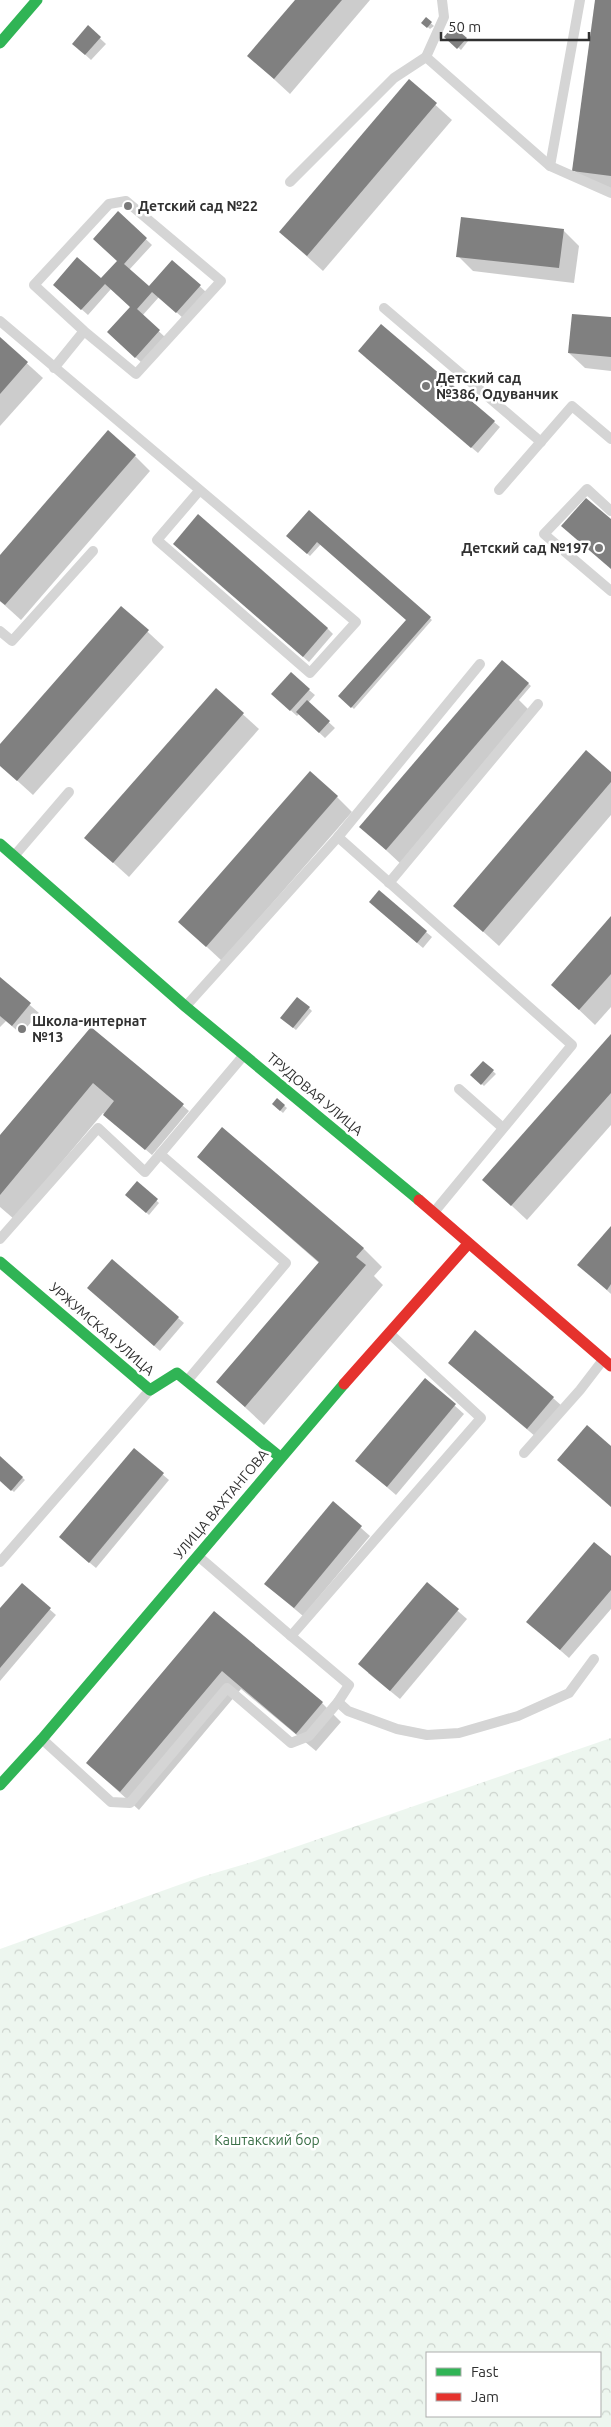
<svg xmlns="http://www.w3.org/2000/svg" width="611" height="2427" font-family="Ubuntu,sans-serif">
  <defs>
    <pattern id="forest-crowns" width="20" height="18" patternUnits="userSpaceOnUse" patternTransform="scale(1.25)"><rect width="20" height="18" fill="#edf6ef"/><path d="M2 6a3 3 0 1 1 6 0M12 15a3 3 0 1 1 6 0" fill="none" stroke="#ccd3cd"/></pattern>
  </defs>
  <rect width="100%" height="100%" fill="#fff"/>
  <path fill="url(#forest-crowns)" fill-rule="evenodd" d="M611 1738V2427H0V1949L201 1877 252 1862ZM600 2353V2416H427V2353Z"/>
  <g fill="#0003">
    <polygon points="297,0 370,0 290,94 249,56"/>
    <polygon points="596,0 611,0 611,189 589,186 574,170"/>
    <polygon points="426,19 434,26 430,29 423,23"/>
    <polygon points="88,27 106,44 91,60 79,49"/>
    <polygon points="453,28 468,41 461,50 446,37"/>
    <polygon points="409,81 452,120 323,271 280,232"/>
    <polygon points="118,213 152,245 129,270 149,288 172,261 206,292 183,318 159,297 142,316 165,337 142,363 114,338 131,307 111,289 88,315 60,290 101,280 118,261"/>
    <polygon points="563,230 579,246 574,283 473,271 458,256"/>
    <polygon points="611,318 611,371 585,368 569,353"/>
    <polygon points="0,339 43,378 0,426"/>
    <polygon points="365,357 494,422 500,427 478,453"/>
    <polygon points="135,456 150,471 21,620 0,601 0,556"/>
    <polygon points="309,512 432,620 354,709 340,696 407,620 321,544 310,556 288,536"/>
    <polygon points="180,549 327,628 333,634 309,662"/>
    <polygon points="121,607 164,647 33,795 0,765 0,746"/>
    <polygon points="503,662 531,686 519,700 532,713 402,865 361,827"/>
    <polygon points="216,690 259,729 129,877 86,838"/>
    <polygon points="309,690 315,695 308,703 335,728 325,738 299,714 297,716 279,700"/>
    <polygon points="611,774 611,815 499,946 455,906"/>
    <polygon points="337,797 352,812 222,961 180,922"/>
    <polygon points="376,908 426,932 432,937 423,948"/>
    <polygon points="611,918 611,1007 595,1025 553,985"/>
    <polygon points="0,979 39,1013 21,1034 6,1021 0,1027"/>
    <polygon points="309,1008 312,1011 296,1030 285,1021"/>
    <polygon points="91,1028 189,1111 152,1155 103,1113 14,1219 0,1207 0,1137"/>
    <polygon points="611,1036 611,1125 527,1220 484,1180"/>
    <polygon points="483,1062 496,1074 484,1086 472,1075"/>
    <polygon points="277,1100 287,1108 283,1113 273,1104"/>
    <polygon points="198,1157 363,1248 382,1267 374,1276 383,1285 264,1425 218,1382 319,1263"/>
    <polygon points="137,1183 159,1203 149,1215 127,1195"/>
    <polygon points="611,1228 611,1294 579,1265"/>
    <polygon points="94,1293 178,1318 184,1323 160,1351"/>
    <polygon points="458,1371 553,1398 562,1406 536,1437"/>
    <polygon points="425,1379 464,1414 396,1495 366,1469"/>
    <polygon points="134,1450 169,1480 96,1568 66,1543"/>
    <polygon points="0,1458 25,1480 14,1492 0,1480"/>
    <polygon points="333,1503 370,1536 303,1616 265,1584"/>
    <polygon points="611,1558 611,1609 569,1658 528,1622"/>
    <polygon points="427,1584 467,1619 400,1699 368,1673"/>
    <polygon points="22,1585 56,1615 0,1681 0,1610"/>
    <polygon points="214,1612 322,1703 341,1722 316,1751 241,1689 139,1810 87,1763"/>
  </g>
  <g fill="#808080">
    <polygon points="295,0 342,0 274,79 247,56"/>
    <polygon points="595,0 611,0 611,176 572,171"/>
    <polygon points="426,17 432,22 427,28 421,23"/>
    <polygon points="88,25 101,37 85,55 72,44"/>
    <polygon points="453,26 467,38 457,49 444,37"/>
    <polygon points="409,79 437,103 307,256 279,232"/>
    <polygon points="118,211 147,238 124,264 149,286 172,260 201,285 176,313 152,292 137,309 160,330 135,358 107,332 130,307 105,284 81,310 53,285 77,257 101,278 117,261 93,239"/>
    <polygon points="461,217 564,229 559,268 456,257"/>
    <polygon points="572,314 611,317 611,357 568,353"/>
    <polygon points="381,324 495,421 471,448 358,351"/>
    <polygon points="0,337 28,362 0,394"/>
    <polygon points="108,430 136,455 5,605 0,601 0,555"/>
    <polygon points="586,498 611,519 611,569 561,526"/>
    <polygon points="309,510 431,617 351,708 338,696 406,620 317,542 307,554 286,536"/>
    <polygon points="198,514 328,628 303,657 173,544"/>
    <polygon points="121,606 149,630 17,781 0,766 0,744"/>
    <polygon points="502,660 529,683 386,850 359,827"/>
    <polygon points="291,672 310,689 290,711 271,694"/>
    <polygon points="216,688 244,713 113,863 84,838"/>
    <polygon points="307,700 330,721 319,733 296,712"/>
    <polygon points="586,750 611,772 611,782 483,932 453,906"/>
    <polygon points="310,771 338,796 206,947 178,922"/>
    <polygon points="379,890 427,931 417,943 369,902"/>
    <polygon points="611,916 611,974 579,1010 551,985"/>
    <polygon points="0,977 31,1003 12,1026 0,1016"/>
    <polygon points="297,997 310,1007 293,1028 280,1018"/>
    <polygon points="91,1027 184,1104 145,1150 103,1115 114,1101 93,1083 0,1195 0,1135"/>
    <polygon points="611,1034 611,1093 511,1206 482,1180"/>
    <polygon points="483,1061 494,1070 481,1085 470,1075"/>
    <polygon points="277,1098 285,1105 280,1111 272,1104"/>
    <polygon points="222,1127 364,1248 356,1257 366,1265 245,1407 216,1382 319,1262 197,1157"/>
    <polygon points="137,1181 158,1199 146,1213 125,1195"/>
    <polygon points="611,1226 611,1284 607,1290 577,1265"/>
    <polygon points="112,1259 179,1317 154,1346 87,1288"/>
    <polygon points="475,1330 554,1397 527,1429 448,1363"/>
    <polygon points="425,1378 456,1404 387,1487 355,1461"/>
    <polygon points="587,1425 611,1446 611,1507 557,1460"/>
    <polygon points="134,1448 164,1473 89,1563 59,1537"/>
    <polygon points="0,1456 23,1477 11,1491 0,1481"/>
    <polygon points="333,1501 362,1526 294,1608 264,1584"/>
    <polygon points="594,1542 611,1556 611,1590 560,1650 526,1622"/>
    <polygon points="427,1582 459,1609 390,1691 358,1664"/>
    <polygon points="22,1583 51,1608 0,1668 0,1608"/>
    <polygon points="214,1611 323,1702 296,1734 222,1671 120,1792 86,1763"/>
  </g>
  <g fill="none" stroke-linecap="round" stroke-linejoin="round">
    <g stroke="#d5d5d5" stroke-width="10">
      <polyline points="442,0 444,17 426,57 550,166 611,193"/>
      <polyline points="550,166 580,0"/>
      <polyline points="290,182 394,78 426,57"/>
      <polyline points="384,308 541,442"/>
      <polyline points="0,321 356,622 310,673 157,540 199,491"/>
      <polyline points="54,368 84,331 136,374 221,281 126,201 109,204 34,285 84,331"/>
      <polyline points="499,490 572,406 611,439"/>
      <polyline points="611,511 587,489 544,534 611,591"/>
      <polyline points="0,631 12,641 93,551"/>
      <polyline points="338,837 480,664"/>
      <polyline points="15,855 69,792"/>
      <polyline points="389,883 538,704"/>
      <polyline points="186,1006 338,837 572,1045 435,1211"/>
      <polyline points="459,1089 503,1128"/>
      <polyline points="160,1154 286,1263 187,1381"/>
      <polyline points="0,1239 98,1128 145,1172 244,1055"/>
      <polyline points="524,1453 580,1390 603,1360"/>
      <polyline points="198,1556 291,1636"/>
      <polyline points="0,1562 149,1391"/>
      <polyline points="338,1702 348,1711 397,1729 427,1735 459,1733 518,1716 569,1693 594,1659"/>
      <polyline points="43,1740 111,1802 130,1803 227,1688 291,1743 309,1736 338,1702 349,1685 291,1636 481,1418 390,1334"/>
    </g>
    <g stroke="#30b455" stroke-width="11">
      <polyline points="0,43 37,0"/>
      <polyline points="0,844 186,1007 419,1200"/>
      <polyline points="0,1262 150,1390 177,1373 280,1457"/>
      <polyline points="0,1785 42,1739 344,1384"/>
    </g>
    <g stroke="#e5322d" stroke-width="11">
      <polyline points="419,1200 611,1366"/>
      <polyline points="344,1384 468,1244"/>
    </g>
  </g>
  <g fill="#797979" stroke="#fff" stroke-width="2">
    <circle cx="128" cy="206" r="5"/>
    <circle cx="426" cy="386" r="5"/>
    <circle cx="599" cy="548" r="5"/>
    <circle cx="22" cy="1029" r="5"/>
  </g>
  <g text-anchor="middle" dominant-baseline="central" stroke-width="5" stroke-linejoin="round" paint-order="stroke">
    <g font-size="14" font-weight="bold" fill="#313131" stroke="#fff" text-anchor="start">
      <text x="138" y="206">Детский сад №22</text>
      <text x="436" y="378">Детский сад<tspan x="436" dy="16">№386, Одуванчик</tspan></text>
      <text x="589" y="548" text-anchor="end">Детский сад №197</text>
      <text x="32" y="1021">Школа-интернат<tspan x="32" dy="16">№13</tspan></text>
    </g>
    <g font-size="14" fill="#313131" stroke="#fff">
      <text transform="translate(315 1094) rotate(40)">ТРУДОВАЯ УЛИЦА</text>
      <text transform="translate(102 1329) rotate(41)">УРЖУМСКАЯ УЛИЦА</text>
      <text transform="translate(221 1504) rotate(-50)">УЛИЦА ВАХТАНГОВА</text>
    </g>
    <g font-size="14" fill="#3b7048" stroke="#fff">
      <text x="267" y="2140">Каштакский бор</text>
    </g>
  </g>
  <rect x="426" y="2352" width="175" height="65" fill="#ffffff" stroke="#adadad"/>
  <rect x="436" y="2368" width="25" height="8" fill="#30b455" stroke="#adadad"/>
  <text x="471" y="2377" font-size="15" fill="#313131">Fast</text>
  <rect x="436" y="2393" width="25" height="8" fill="#e5322d" stroke="#adadad"/>
  <text x="471" y="2402" font-size="15" fill="#313131">Jam</text>
  <path d="M441 32v8h148v-8" fill="none" stroke="#313131" stroke-width="2.5"/>
  <text x="448" y="32" font-size="15" fill="#313131" stroke="#ffffff" stroke-width="4" paint-order="stroke">50 m</text>
</svg>
